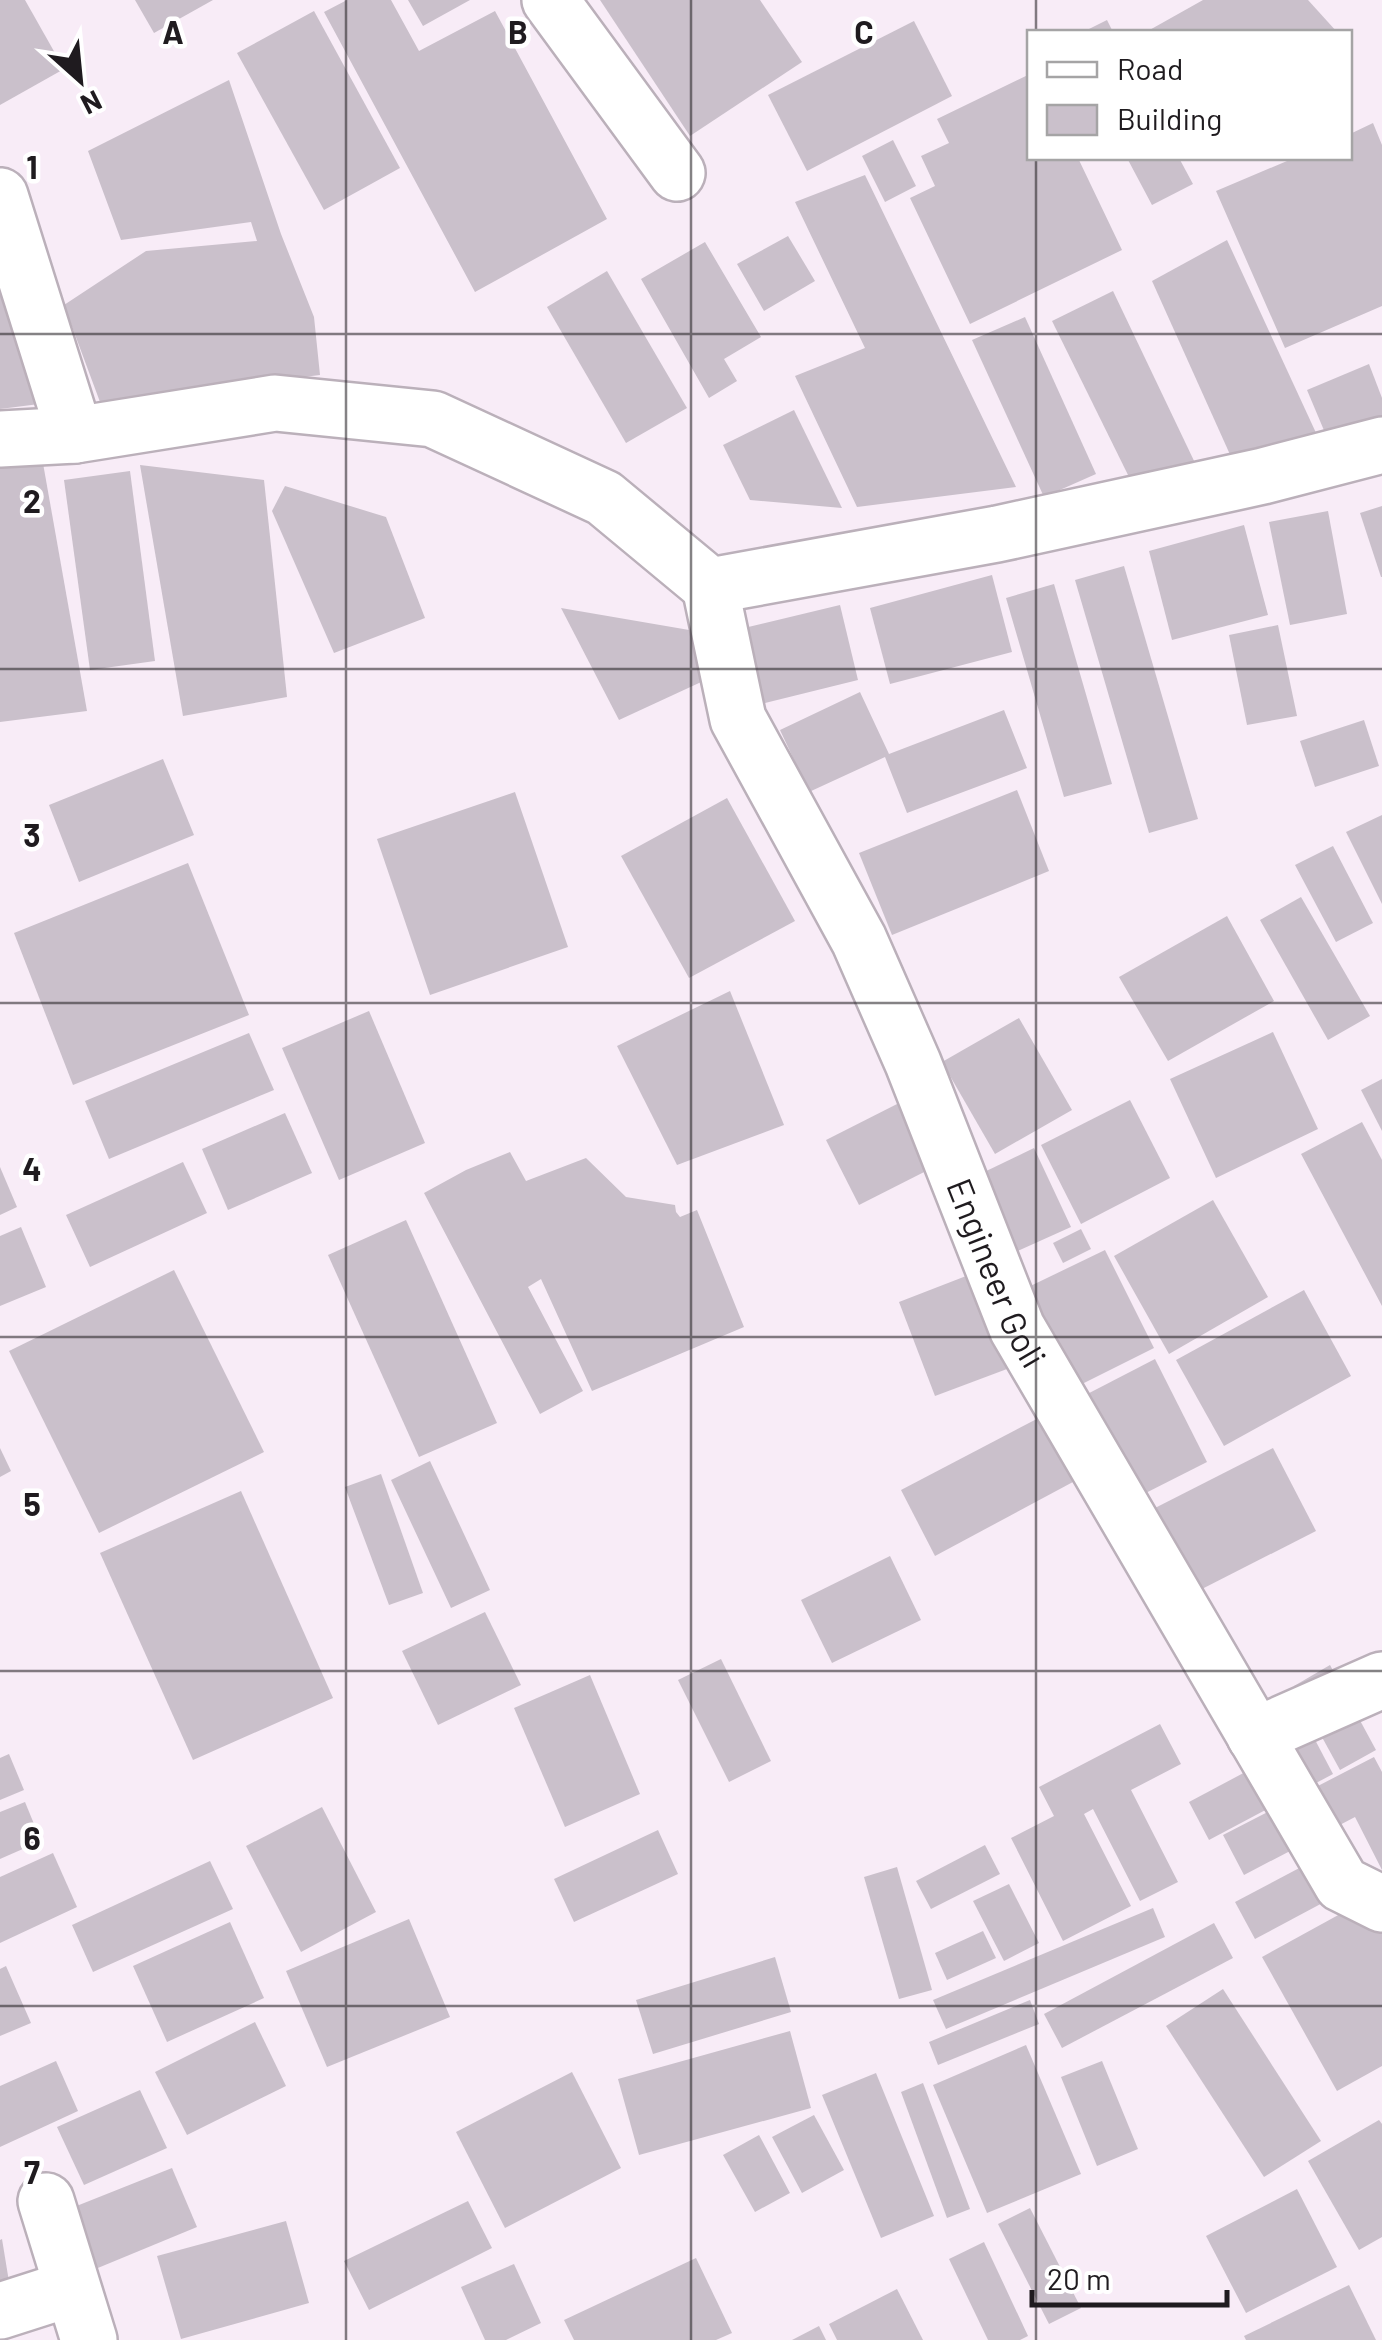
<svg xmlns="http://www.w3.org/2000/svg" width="1382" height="2340" font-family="Barlow,sans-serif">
  <rect width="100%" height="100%" fill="#f8ecf7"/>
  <g fill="#cac0cb">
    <polygon points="0,0 25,0 64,69 0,105"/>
    <polygon points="135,0 213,0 154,33"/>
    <polygon points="347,0 391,0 419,51 495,11 607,219 475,292 324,12"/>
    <polygon points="408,0 470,0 423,26"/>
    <polygon points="600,0 760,0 802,62 690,136"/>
    <polygon points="1203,0 1308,0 1337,32 1146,32"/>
    <polygon points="314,11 400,168 324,210 237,53"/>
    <polygon points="1107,20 1113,32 1083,32"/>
    <polygon points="914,21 952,96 807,171 768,95"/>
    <polygon points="1030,74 1030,158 1078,158 1122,250 970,324 910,198 935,186 921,156 949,143 937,119"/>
    <polygon points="229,80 281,234 314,317 320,375 100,402 64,305 146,251 257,241 251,222 121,240 88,151"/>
    <polygon points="1373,123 1382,145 1382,306 1285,348 1216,191 1294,158 1350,158 1350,134"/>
    <polygon points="893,140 916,186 885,202 862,156"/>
    <polygon points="1127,158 1179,158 1193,184 1152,205"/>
    <polygon points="865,175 1016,487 857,507 795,376 865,348 795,202"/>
    <polygon points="788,236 815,281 764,311 737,264"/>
    <polygon points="1227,240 1323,448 1232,459 1152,281"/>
    <polygon points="705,242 761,337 724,359 737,381 709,398 641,279"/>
    <polygon points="607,271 687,408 626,443 547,307"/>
    <polygon points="0,283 47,403 0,409"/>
    <polygon points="1113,291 1196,465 1130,479 1052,321"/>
    <polygon points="1025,317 1096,474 1044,497 972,340"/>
    <polygon points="1369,364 1382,398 1382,427 1331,447 1307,390"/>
    <polygon points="794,410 842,508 750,500 723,445"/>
    <polygon points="41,452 87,711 0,722 0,457"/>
    <polygon points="140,465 264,480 287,697 183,716"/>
    <polygon points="130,471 155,661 90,670 64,480"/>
    <polygon points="285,486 386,517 425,618 334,653 272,511"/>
    <polygon points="1382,506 1382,577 1381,577 1360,513"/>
    <polygon points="1328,511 1347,614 1290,625 1269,522"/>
    <polygon points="1244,525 1268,615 1172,640 1149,551"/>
    <polygon points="1124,566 1198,819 1149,833 1075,580"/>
    <polygon points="992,575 1012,652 890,684 870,608"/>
    <polygon points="1054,584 1112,784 1064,797 1006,598"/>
    <polygon points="840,605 858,680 757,705 740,629"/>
    <polygon points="561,608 695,631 712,677 619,720"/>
    <polygon points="1278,625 1297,716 1247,725 1229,635"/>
    <polygon points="860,692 889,754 1004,710 1027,768 907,813 885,757 809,792 780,730"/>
    <polygon points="1364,720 1379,766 1315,787 1300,741"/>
    <polygon points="163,759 194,835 79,882 49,805"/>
    <polygon points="1017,790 1049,871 892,935 859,853"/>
    <polygon points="515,792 568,947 430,995 377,839"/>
    <polygon points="727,798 795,921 689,978 621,856"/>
    <polygon points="1382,815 1382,904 1346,832"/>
    <polygon points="1333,846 1373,923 1336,942 1295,865"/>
    <polygon points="188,863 249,1015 73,1085 14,933"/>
    <polygon points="1301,897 1370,1016 1328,1040 1260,920"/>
    <polygon points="1227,916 1274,1001 1168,1061 1119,977"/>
    <polygon points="730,991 784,1125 677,1165 617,1046"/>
    <polygon points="369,1011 425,1143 339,1180 282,1048"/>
    <polygon points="1019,1018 1072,1110 995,1154 942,1062"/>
    <polygon points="1273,1032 1318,1129 1216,1178 1170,1079"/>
    <polygon points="249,1033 274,1090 109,1159 85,1101"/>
    <polygon points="1382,1079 1382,1131 1361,1090"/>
    <polygon points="1130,1100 1170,1178 1081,1224 1041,1145"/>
    <polygon points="901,1102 934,1167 859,1205 826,1140"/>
    <polygon points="285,1113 312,1173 228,1210 202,1149"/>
    <polygon points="1362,1122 1382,1160 1382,1306 1301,1154"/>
    <polygon points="1034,1148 1071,1227 1013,1253 978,1175"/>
    <polygon points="510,1152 526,1181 586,1158 626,1197 675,1205 676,1212 680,1217 697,1210 744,1327 592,1391 541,1279 528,1287 583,1391 540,1414 424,1193 466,1170"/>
    <polygon points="183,1162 207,1213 90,1267 66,1215"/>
    <polygon points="0,1167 17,1207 0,1215"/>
    <polygon points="1213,1200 1268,1297 1169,1354 1114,1256"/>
    <polygon points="406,1220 497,1423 419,1457 328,1255"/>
    <polygon points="21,1227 46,1287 0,1306 0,1236"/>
    <polygon points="1081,1229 1091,1249 1063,1263 1053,1243"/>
    <polygon points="1105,1250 1154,1348 1066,1392 1018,1292"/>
    <polygon points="174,1270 264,1452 99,1533 9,1351"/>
    <polygon points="979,1271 1015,1366 935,1396 899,1302"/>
    <polygon points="1304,1290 1351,1376 1224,1446 1176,1360"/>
    <polygon points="1155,1359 1207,1462 1120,1506 1068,1404"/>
    <polygon points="1052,1411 1086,1475 935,1556 901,1490"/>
    <polygon points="0,1448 11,1471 0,1477"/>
    <polygon points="1273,1448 1316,1531 1198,1591 1155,1508"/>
    <polygon points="430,1461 490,1590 451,1608 391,1480"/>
    <polygon points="381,1474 423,1593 389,1605 345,1487"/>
    <polygon points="241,1491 333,1698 193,1760 100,1553"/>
    <polygon points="890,1556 921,1620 832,1663 801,1600"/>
    <polygon points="485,1612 521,1685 438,1725 402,1651"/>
    <polygon points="721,1659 771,1761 729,1782 678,1680"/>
    <polygon points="1330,1665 1376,1750 1340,1770 1294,1686"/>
    <polygon points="590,1675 640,1794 565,1827 514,1708"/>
    <polygon points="1160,1724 1181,1764 1131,1790 1178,1882 1140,1901 1093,1809 1084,1814 1131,1906 1063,1941 1011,1838 1054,1816 1039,1787"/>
    <polygon points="1313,1736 1333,1774 1209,1840 1189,1802"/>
    <polygon points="9,1754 24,1790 0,1800 0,1758"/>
    <polygon points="1374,1757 1382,1772 1382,1870 1355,1817 1244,1875 1223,1835"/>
    <polygon points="25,1802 41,1841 0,1859 0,1812"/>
    <polygon points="322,1807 376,1912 301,1952 246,1846"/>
    <polygon points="658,1830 678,1874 574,1922 554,1879"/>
    <polygon points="985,1845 1000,1874 931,1909 916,1881"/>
    <polygon points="1339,1847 1358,1884 1255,1939 1235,1902"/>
    <polygon points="53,1853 77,1907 0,1943 0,1877"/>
    <polygon points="210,1861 233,1909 93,1972 72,1925"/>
    <polygon points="897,1867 932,1990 899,1999 864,1877"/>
    <polygon points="1009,1884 1039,1943 1004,1961 973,1901"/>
    <polygon points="1382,1891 1382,2066 1337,2091 1262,1957"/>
    <polygon points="1153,1908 1165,1937 946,2029 933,2000"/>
    <polygon points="409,1919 450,2017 327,2067 286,1971"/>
    <polygon points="230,1922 264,1998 167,2042 133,1966"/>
    <polygon points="1214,1923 1233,1958 1062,2048 1044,2014"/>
    <polygon points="983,1931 996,1958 947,1980 935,1953"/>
    <polygon points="775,1957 791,2012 653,2054 636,2000"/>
    <polygon points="6,1966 31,2023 0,2036 0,1969"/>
    <polygon points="1223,1989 1321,2141 1264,2177 1166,2026"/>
    <polygon points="1030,2000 1039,2024 938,2065 929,2042"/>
    <polygon points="255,2022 286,2086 187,2135 155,2072"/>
    <polygon points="790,2031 811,2108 639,2155 618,2079"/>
    <polygon points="1026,2045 1081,2174 987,2213 933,2085"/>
    <polygon points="56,2061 78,2111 0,2147 0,2086"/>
    <polygon points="1102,2061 1138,2149 1097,2166 1061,2077"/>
    <polygon points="572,2072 621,2168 505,2228 456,2132"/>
    <polygon points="876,2073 934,2216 881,2238 822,2095"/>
    <polygon points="923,2083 970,2209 947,2218 901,2092"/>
    <polygon points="140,2090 167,2148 84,2185 57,2127"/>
    <polygon points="814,2115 844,2170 802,2193 772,2137"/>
    <polygon points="1379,2120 1382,2124 1382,2237 1359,2250 1308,2161"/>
    <polygon points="759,2135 790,2193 755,2212 723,2155"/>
    <polygon points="172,2168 197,2227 93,2270 69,2209"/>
    <polygon points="1297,2189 1337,2267 1246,2313 1206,2236"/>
    <polygon points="468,2201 492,2248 369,2310 344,2261"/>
    <polygon points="1030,2208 1081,2308 1049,2324 998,2224"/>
    <polygon points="286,2221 309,2303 181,2339 157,2256"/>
    <polygon points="2,2239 11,2294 0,2297 0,2240"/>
    <polygon points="984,2242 1028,2336 1020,2340 988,2340 949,2259"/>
    <polygon points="696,2258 732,2333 716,2340 574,2340 564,2320"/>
    <polygon points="514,2264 541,2323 506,2340 485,2340 461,2287"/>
    <polygon points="1349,2285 1376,2340 1246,2340 1244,2336"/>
    <polygon points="897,2289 923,2340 837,2340 829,2324"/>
    <polygon points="819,2326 826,2340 792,2340"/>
  </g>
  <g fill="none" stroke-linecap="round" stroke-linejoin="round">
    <g stroke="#bbb0ba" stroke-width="60">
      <g id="minor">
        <polyline points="550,0 677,173"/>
        <polyline points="0,196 75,435"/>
        <polyline points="0,439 75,435 275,403 433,419 604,498 710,586 997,534 1263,476 1382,445"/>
        <path id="s1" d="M710 586 738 719 859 940 913 1063 1017 1328 1342 1884 1382 1904"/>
        <polyline points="1255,1736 1382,1680"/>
        <polyline points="46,2201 89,2340"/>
        <polyline points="0,2311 72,2288"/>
      </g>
    </g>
    <use href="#minor" stroke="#fff" stroke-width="55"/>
  </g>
  <path fill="none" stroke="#1f1b1f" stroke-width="2.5" stroke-opacity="0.55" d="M346 0V2340M691 0V2340M1036 0V32M1036 158V2340M0 334H1382M0 669H1382M0 1003H1382M0 1337H1382M0 1671H1382M0 2006H1382"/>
  <g text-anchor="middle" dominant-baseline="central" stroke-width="9" stroke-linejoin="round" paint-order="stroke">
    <g font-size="35" fill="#1f1b1f" stroke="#fff">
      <text stroke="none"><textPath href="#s1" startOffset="748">Engineer Goli</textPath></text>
    </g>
  </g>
  <g font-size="32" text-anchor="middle" font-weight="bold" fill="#1f1b1f" stroke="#fff" stroke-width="9" stroke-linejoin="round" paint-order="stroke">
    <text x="173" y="44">A</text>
    <text x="518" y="44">B</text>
    <text x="864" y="44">C</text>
    <text x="32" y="179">1</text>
    <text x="32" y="513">2</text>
    <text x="32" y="847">3</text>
    <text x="32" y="1181">4</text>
    <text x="32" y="1516">5</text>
    <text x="32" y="1850">6</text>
    <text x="32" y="2184">7</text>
  </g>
  <rect x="1027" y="30" width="325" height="130" fill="#ffffff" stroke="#a5a4a5" stroke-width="2.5"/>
  <rect x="1047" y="62" width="50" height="15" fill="#ffffff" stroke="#a5a4a5" stroke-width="2.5"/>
  <text x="1117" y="80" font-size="30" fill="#1f1b1f">Road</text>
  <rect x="1047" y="105" width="50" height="30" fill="#cac0cb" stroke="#a5a4a5" stroke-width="2.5"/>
  <text x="1117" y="130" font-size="30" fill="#1f1b1f">Building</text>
  <g transform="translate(80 80) rotate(153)" stroke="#ffffff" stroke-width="8" paint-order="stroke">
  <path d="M0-8L18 38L0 25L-18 38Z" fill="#1f1b1f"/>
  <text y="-15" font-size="28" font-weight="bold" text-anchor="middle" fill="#1f1b1f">N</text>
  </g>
  <path d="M1032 2290v15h195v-15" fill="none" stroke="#1f1b1f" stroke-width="5"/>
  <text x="1047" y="2290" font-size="30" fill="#1f1b1f" stroke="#ffffff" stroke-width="8" paint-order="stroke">20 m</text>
</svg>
